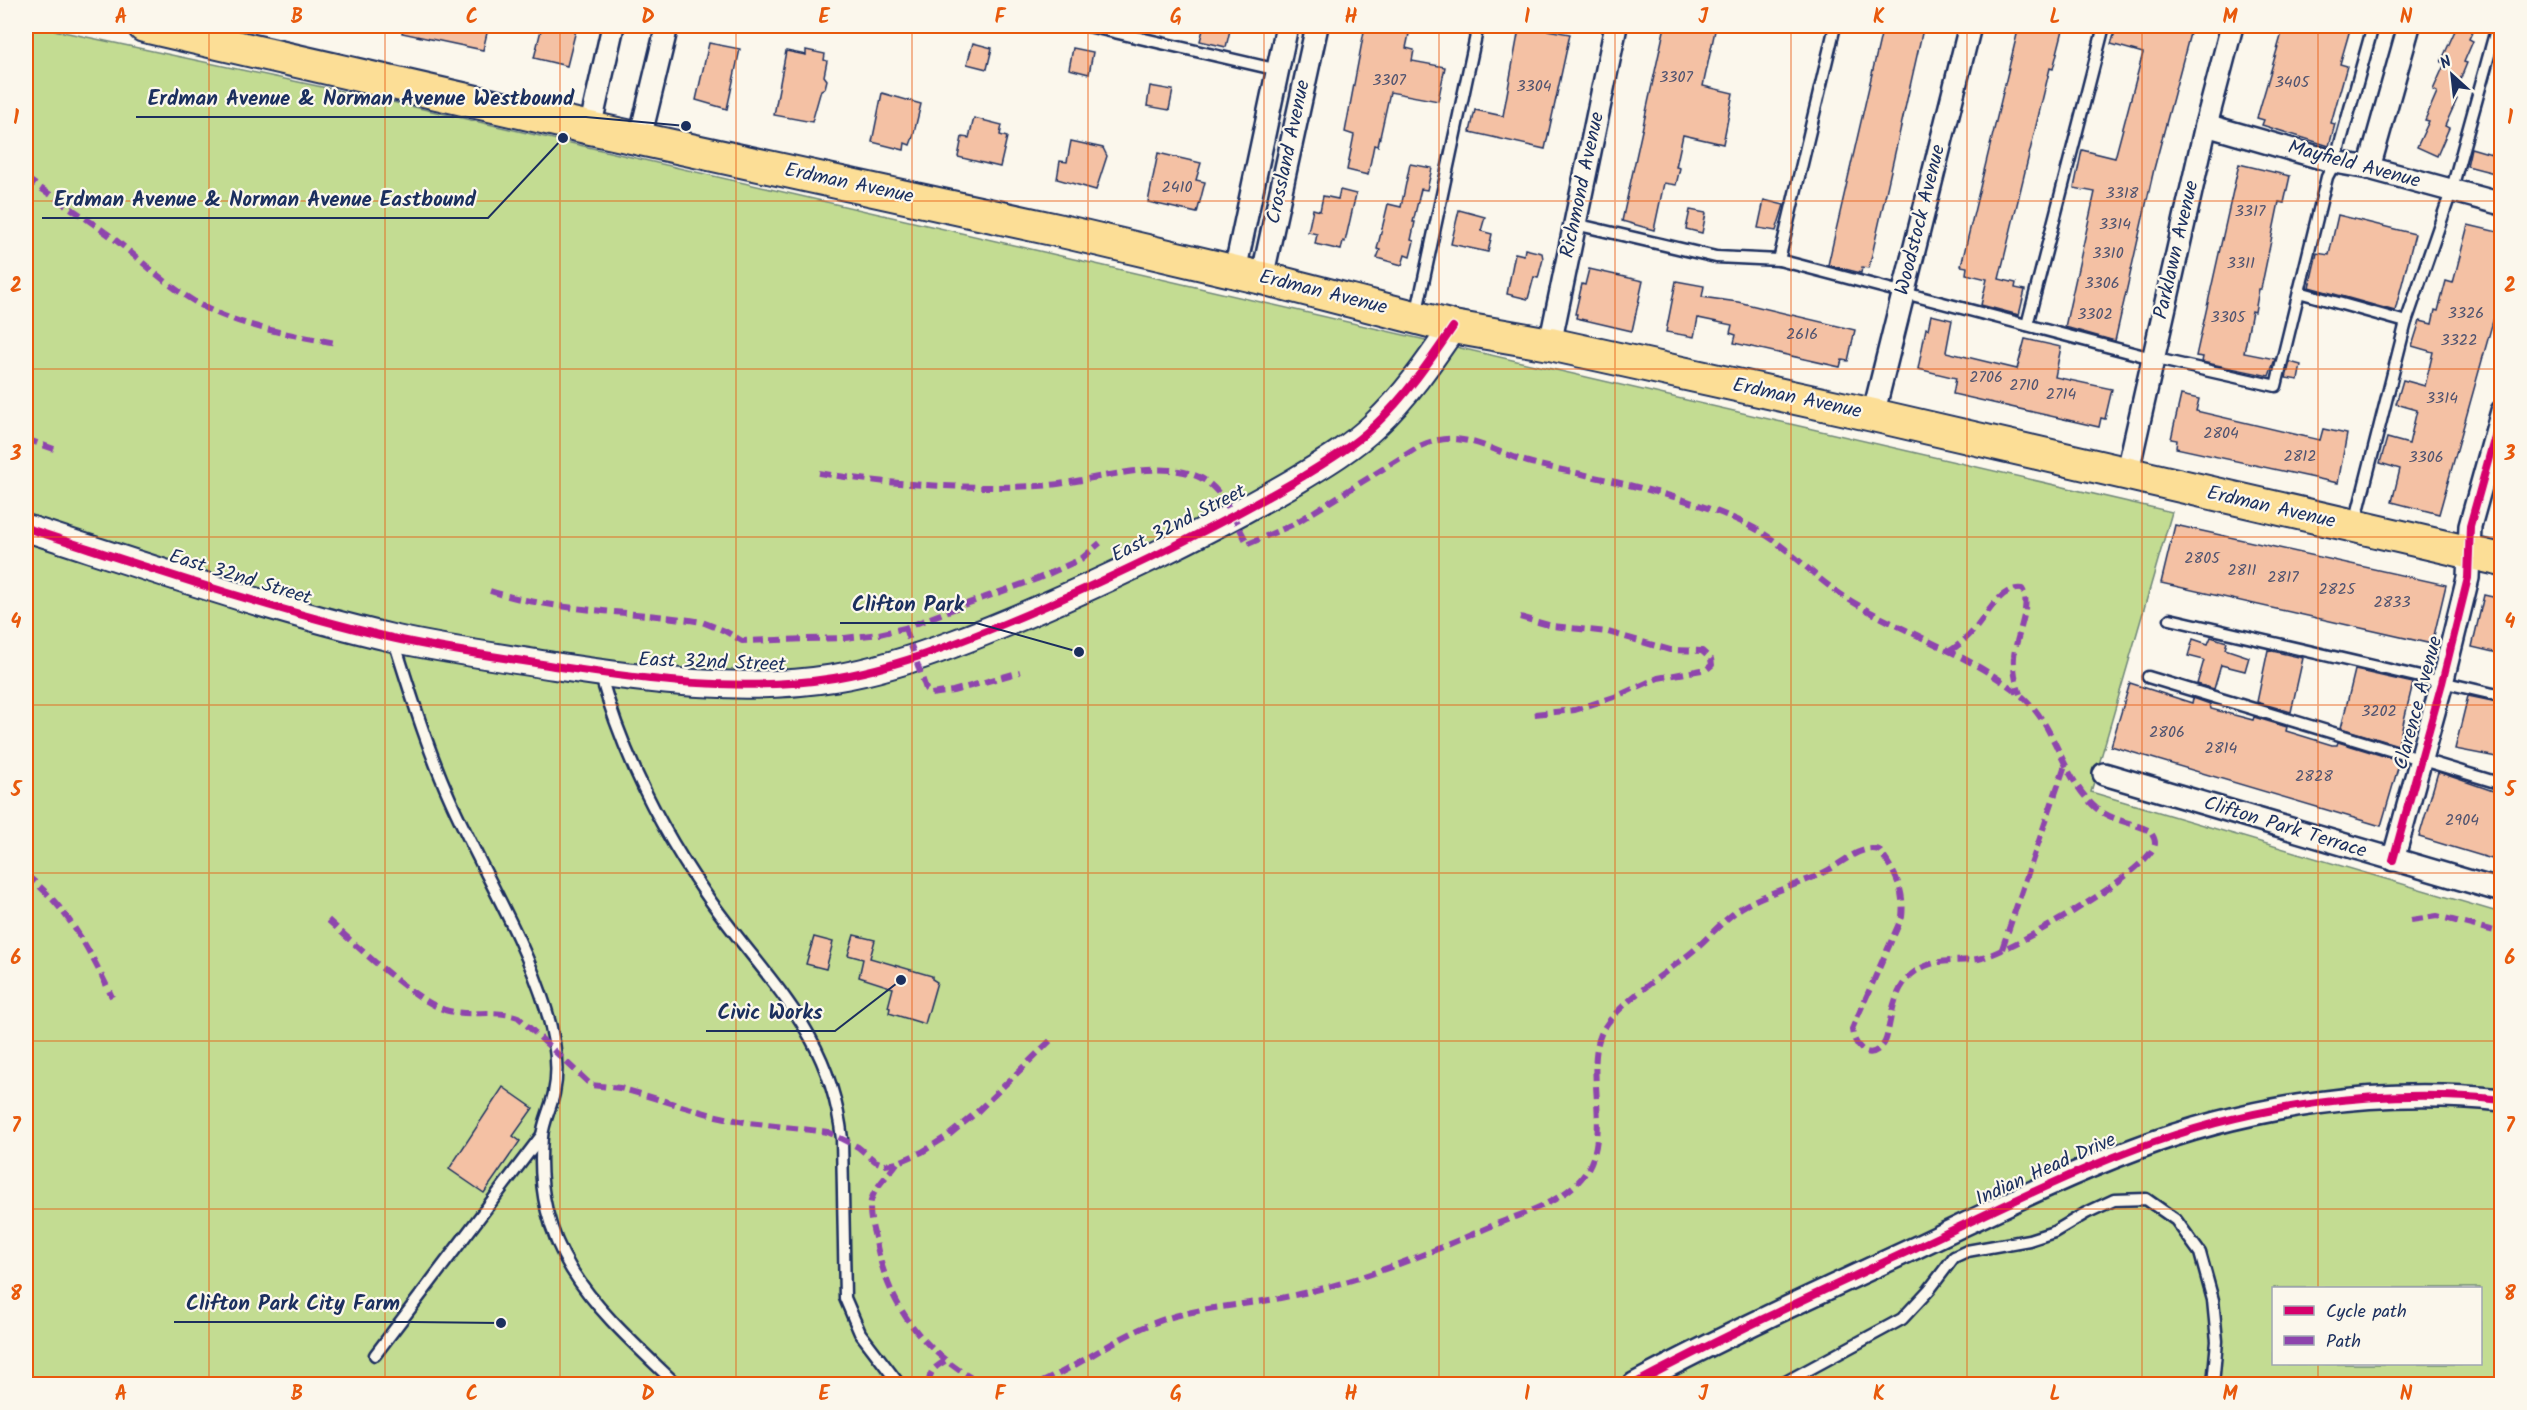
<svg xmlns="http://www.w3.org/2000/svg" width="2527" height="1410" font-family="Kalam,sans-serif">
  <rect width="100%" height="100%" fill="#fbf7ec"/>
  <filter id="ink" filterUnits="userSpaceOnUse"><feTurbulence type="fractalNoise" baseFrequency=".0167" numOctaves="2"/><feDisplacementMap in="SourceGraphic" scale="12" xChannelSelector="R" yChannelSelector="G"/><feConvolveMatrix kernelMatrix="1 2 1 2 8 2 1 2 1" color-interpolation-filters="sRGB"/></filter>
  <g filter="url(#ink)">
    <path fill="#c3dc92" stroke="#6f8678" stroke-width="1.5" fill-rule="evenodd" d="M26 26H35L397 103 2172 512 2091 792 2501 913V1384H26ZM2274 1288H2480V1364H2274Z"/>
    <g fill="#f4c1a4" stroke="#1b2f5e" stroke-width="1.5">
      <polygon points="403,26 487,26 487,33 483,50 402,33"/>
      <polygon points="542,26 577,26 567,66 534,58"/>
      <polygon points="1204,26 1231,26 1226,47 1200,41"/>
      <polygon points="1365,26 1396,26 1395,31 1409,34 1406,48 1414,50 1412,61 1445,67 1438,101 1390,92 1378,146 1374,145 1368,175 1347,170 1354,135 1345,132"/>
      <polygon points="1524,26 1570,34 1545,149 1470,132 1475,110 1503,116 1519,29 1523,29"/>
      <polygon points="1665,26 1716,26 1703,86 1733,93 1723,144 1683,135 1676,167 1680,168 1676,185 1664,183 1654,230 1622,221"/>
      <polygon points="1883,26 1917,26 1916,28 1923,29 1869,268 1862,267 1861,273 1828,265"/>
      <polygon points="2019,26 2064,26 2053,69 2050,68 1999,279 2016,283 2015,288 2025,290 2019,315 1981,305 1987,279 1966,274 1967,267 1961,266"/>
      <polygon points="2117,26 2192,26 2154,169 2115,341 2065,327 2095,192 2074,188 2082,150 2115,158 2143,53 2111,44"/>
      <polygon points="2284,26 2351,26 2340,64 2347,66 2331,123 2335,124 2329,146 2262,125 2264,120 2257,118"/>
      <polygon points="2457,26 2475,26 2469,39 2473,41 2464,62 2467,63 2453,97 2457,99 2445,126 2449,128 2437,156 2417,147 2429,121 2425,120 2437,92 2433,90 2445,63 2441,62"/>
      <polygon points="709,43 740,49 727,109 696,100"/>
      <polygon points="973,43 992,48 987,69 967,64"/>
      <polygon points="1073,48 1093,52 1089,74 1069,69"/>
      <polygon points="806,50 825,54 824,60 827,61 824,76 827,80 825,88 821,90 812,122 774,115 786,51 806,55"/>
      <polygon points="1150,86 1173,90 1169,110 1147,106"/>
      <polygon points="882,93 921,104 913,137 910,145 905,143 904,150 872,142"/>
      <polygon points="974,118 1002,125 1000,135 1007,137 1000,167 958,157 962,137 969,138"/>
      <polygon points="1071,141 1103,148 1107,156 1096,190 1057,179 1060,161 1067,162"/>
      <polygon points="2471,148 2502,157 2502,175 2467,166"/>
      <polygon points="1158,153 1201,163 1196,180 1205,182 1197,213 1148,202"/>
      <polygon points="1410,164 1432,168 1427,190 1421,189 1413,222 1415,222 1411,240 1414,241 1410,257 1405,255 1402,265 1377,258 1380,250 1377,249 1388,204 1401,207"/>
      <polygon points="2239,164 2290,176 2284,203 2279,202 2261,289 2259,289 2255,312 2252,311 2244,353 2275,359 2269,376 2202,362 2203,357 2196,356"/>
      <polygon points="1340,190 1356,194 1345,242 1343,241 1341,250 1315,244 1317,234 1308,232 1313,209 1320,211 1323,196 1338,199"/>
      <polygon points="1764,200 1784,205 1776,231 1758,228"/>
      <polygon points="1459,210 1485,217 1481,231 1492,234 1488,252 1451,244"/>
      <polygon points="1690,210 1706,213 1702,233 1686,229"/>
      <polygon points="2338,215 2415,234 2395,311 2309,287 2317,253 2329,255"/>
      <polygon points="2468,225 2502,233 2502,289 2439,514 2392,502 2400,469 2380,463 2387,438 2409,444 2417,410 2396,404 2403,380 2425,386 2433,352 2412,346 2420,321 2432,324 2435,310 2438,311 2446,281 2453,283"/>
      <polygon points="1525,249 1542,253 1543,259 1538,278 1534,277 1528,299 1507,294 1515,253 1524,255"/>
      <polygon points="1589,269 1643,281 1632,331 1576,318 1577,314 1575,314 1582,284 1585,285"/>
      <polygon points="1676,281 1704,286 1702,297 1738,302 1855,330 1848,361 1842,360 1840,367 1734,343 1736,335 1730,333 1732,325 1698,318 1694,337 1666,332"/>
      <polygon points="1931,315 1952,320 1946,352 2017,369 2025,339 2061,347 2055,377 2112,389 2105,419 2101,418 2099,427 1953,394 1956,378 1918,369 1926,328 1928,329"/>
      <polygon points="2290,362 2301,365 2298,380 2286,378"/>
      <polygon points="2181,395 2199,399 2196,411 2320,440 2323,429 2347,434 2338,483 2176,448 2177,440 2171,439"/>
      <polygon points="2175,525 2446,585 2432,644 2161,583"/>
      <polygon points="2484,595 2502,599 2502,654 2472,647"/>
      <polygon points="2211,637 2227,642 2225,649 2249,657 2245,671 2221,665 2214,689 2197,684 2204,660 2188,656 2193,639 2208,644"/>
      <polygon points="2268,650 2303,658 2291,712 2257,702"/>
      <polygon points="2355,670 2413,683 2398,745 2341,728"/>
      <polygon points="2130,683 2192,703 2193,698 2210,704 2211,709 2253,720 2254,717 2287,727 2286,731 2332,745 2337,745 2338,742 2400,761 2381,826 2111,746"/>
      <polygon points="2468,696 2502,703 2502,758 2455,749"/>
      <polygon points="2438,772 2502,794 2502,862 2419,837"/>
      <polygon points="854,935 875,940 870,958 932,976 932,979 937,982 925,1024 889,1013 890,1008 888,1007 893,988 859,977 863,959 848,955"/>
      <polygon points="814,937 833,942 826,969 806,964"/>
      <polygon points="503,1087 533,1108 513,1136 520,1141 484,1193 449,1169"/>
    </g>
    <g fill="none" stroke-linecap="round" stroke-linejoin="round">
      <g stroke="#1b2f5e" stroke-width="15">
        <g id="service">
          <polyline points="1088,26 1278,70"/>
          <polyline points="1835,26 1779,260 2152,358 2276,386 2327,177 2335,162 2373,26"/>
          <polyline points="1575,224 1716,257 1779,260"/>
          <polyline points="2299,292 2406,322"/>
          <polyline points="1416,316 1478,26"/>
          <polyline points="2027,325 2104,26"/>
          <polyline points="2355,523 2406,322 2451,192 2497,26"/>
          <polyline points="2170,619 2502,696"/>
          <path d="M394 641C411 694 427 748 450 799 481 869 523 935 546 1009 554 1035 560 1066 554 1093 551 1108 543 1122 542 1137 532 1255 599 1310 676 1384"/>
          <path d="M600 673C622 752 658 825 705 893 764 979 830 1028 842 1139L845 1298 860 1333 899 1384"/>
          <polyline points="2148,677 2502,784"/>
          <polyline points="375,1355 542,1135"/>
          <polyline points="1782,1384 1902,1319 1929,1290 1954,1257 1967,1251 2029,1240 2054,1232 2086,1213 2114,1200 2146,1199 2176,1220 2200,1253 2213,1300 2217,1341 2213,1384"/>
        </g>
      </g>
      <g stroke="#1b2f5e" stroke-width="26">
        <g id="minor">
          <polyline points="2206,125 2335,162 2369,168 2502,204"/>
          <polyline points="590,128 613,26"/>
          <polyline points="640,138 667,26"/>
          <polyline points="2369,168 2409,26"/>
          <polyline points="1235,271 1287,26"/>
          <polyline points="1262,278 1317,26"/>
          <polyline points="1550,344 1616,26"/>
          <polyline points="1873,415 1970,26"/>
          <polyline points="2127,475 2206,125 2232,26"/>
          <polyline points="2104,774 2502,891"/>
          <polyline points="2393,860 2442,683 2468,578 2470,526 2502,411"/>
          <path d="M1634 1384C1726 1335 1820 1292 1915 1248 1987 1214 2060 1177 2135 1149 2251 1105 2379 1087 2502 1100"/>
        </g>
      </g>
      <g stroke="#1b2f5e" stroke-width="30">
        <path id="tertiary" d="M26 528C147 567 268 609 392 638 445 650 500 657 554 666 646 680 741 693 834 678 875 671 914 659 953 644 1022 618 1088 588 1154 556 1201 533 1247 509 1292 483 1320 466 1351 448 1375 425 1405 397 1430 361 1453 327"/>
      </g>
      <g stroke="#1b2f5e" stroke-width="36">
        <polyline id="primary" points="144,26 590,128 1066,232 1262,278 1453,327 1550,344 1873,415 2502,560"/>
      </g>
      <use href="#service" stroke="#fbf7ec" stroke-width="10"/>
      <use href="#minor" stroke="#fbf7ec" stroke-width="21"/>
      <use href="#tertiary" stroke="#fbf7ec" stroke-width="26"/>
      <use href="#primary" stroke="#fcde96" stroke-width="32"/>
      <g stroke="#8e44ad" stroke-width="6" stroke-dasharray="12 6" stroke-linecap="butt">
        <path d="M26 178C53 197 82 215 109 235 142 260 170 290 208 309 248 328 292 335 336 343"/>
        <polyline points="26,439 54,449"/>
        <path d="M819 473C892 485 964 489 1038 486 1085 484 1158 456 1201 478 1225 491 1235 522 1248 544L1294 524 1420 446C1432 441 1442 438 1455 439 1481 441 1504 455 1528 462 1549 468 1570 471 1590 476 1640 487 1705 503 1750 526 1787 544 1813 578 1848 599 1903 633 1967 653 2018 693 2057 723 2060 776 2096 808 2112 821 2132 822 2150 831 2153 836 2157 841 2154 847 2139 878 2017 947 1982 958 1964 963 1946 958 1928 965 1900 975 1894 1000 1889 1026 1887 1034 1887 1042 1881 1047 1867 1062 1853 1044 1852 1029L1902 917C1905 890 1895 872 1879 850 1861 845 1845 861 1830 869 1802 885 1768 891 1741 908 1723 920 1709 937 1693 951 1668 972 1614 1005 1601 1034 1583 1077 1618 1145 1576 1184 1555 1204 1521 1214 1494 1225 1427 1254 1362 1281 1290 1296 1250 1305 1208 1306 1168 1318 1121 1333 1083 1364 1038 1384"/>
        <path d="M490 591C561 613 630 610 702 622L725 631 742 641 845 638 879 634 905 628 966 604 1037 579 1081 559 1100 543"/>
        <polyline points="1520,617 1552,626 1608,632 1670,650 1702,651 1711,659 1712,665 1707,669 1658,678 1617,696 1575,710 1534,714"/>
        <polyline points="905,628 926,689 931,694 953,691 1020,672"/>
        <path d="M1950 651C1959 645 1967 638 1974 630 1987 616 2000 586 2022 589 2033 605 2015 638 2014 657 2013 670 2016 683 2020 694"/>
        <path d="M26 875C66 905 91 952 112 997"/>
        <path d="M328 920C356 945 411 998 445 1010 469 1017 494 1009 518 1017L591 1085 620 1088 712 1115 749 1123 828 1132 858 1147 875 1161 885 1165 897 1163 922 1152 949 1135 977 1112 1052 1039"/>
        <polyline points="2411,920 2437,916 2502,933"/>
        <polyline points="2002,949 2065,765"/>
        <path d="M897 1163C889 1175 874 1187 871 1201 868 1214 873 1229 876 1242 889 1307 923 1352 982 1384"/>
        <path d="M929 1384C929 1371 935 1367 945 1361"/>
      </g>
      <g stroke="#fbf7ec" stroke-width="11">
        <g id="cycleway">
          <path d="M26 528C147 567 268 609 392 638 445 650 500 657 554 666 646 680 741 693 834 678 875 671 914 659 953 644 1022 618 1088 588 1154 556 1201 533 1247 509 1292 483 1320 466 1351 448 1375 425 1405 397 1430 361 1453 327"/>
          <polyline points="2393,860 2442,683 2468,578 2470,526 2502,411"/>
          <path d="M1634 1384C1726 1335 1820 1292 1915 1248 1987 1214 2060 1177 2135 1149 2251 1105 2379 1087 2502 1100"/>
        </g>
      </g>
      <use href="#cycleway" stroke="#d6006c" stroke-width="8"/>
    </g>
  </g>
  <path fill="none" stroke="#e8590c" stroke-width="1.5" stroke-opacity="0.55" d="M209 26V1384M385 26V1384M560 26V1384M736 26V1384M912 26V1384M1088 26V1384M1264 26V1384M1439 26V1384M1615 26V1384M1791 26V1384M1967 26V1384M2142 26V1384M2318 26V1288M26 201H2502M26 369H2502M26 537H2502M26 705H2502M26 873H2502M26 1041H2502M26 1209H2502M2318 1364V1384"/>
  <g text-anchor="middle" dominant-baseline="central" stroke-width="4.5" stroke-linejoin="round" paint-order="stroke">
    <g font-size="16" fill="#515470">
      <text x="1676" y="77">3307</text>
      <text x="1389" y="80">3307</text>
      <text x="2292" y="82">3405</text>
      <text x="1534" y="86">3304</text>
      <text x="1177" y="187">2410</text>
      <text x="2122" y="193">3318</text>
      <text x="2250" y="211">3317</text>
      <text x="2115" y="224">3314</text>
      <text x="2108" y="253">3310</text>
      <text x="2241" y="263">3311</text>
      <text x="2102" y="283">3306</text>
      <text x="2466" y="313">3326</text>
      <text x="2095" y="314">3302</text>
      <text x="2228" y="317">3305</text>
      <text x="1802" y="334">2616</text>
      <text x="2459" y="340">3322</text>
      <text x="1986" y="377">2706</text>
      <text x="2024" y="385">2710</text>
      <text x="2061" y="394">2714</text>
      <text x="2442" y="398">3314</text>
      <text x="2221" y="433">2804</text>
      <text x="2300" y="456">2812</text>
      <text x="2426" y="457">3306</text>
      <text x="2202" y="558">2805</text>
      <text x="2242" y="570">2811</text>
      <text x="2283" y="577">2817</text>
      <text x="2337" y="589">2825</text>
      <text x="2392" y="602">2833</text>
      <text x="2379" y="711">3202</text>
      <text x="2167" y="732">2806</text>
      <text x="2221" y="748">2814</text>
      <text x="2314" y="776">2828</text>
      <text x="2462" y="820">2904</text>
    </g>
    <g font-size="20" fill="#1b2f5e" stroke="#fbf7ec">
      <text transform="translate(1289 152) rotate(-78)">Crossland Avenue</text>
      <text transform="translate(2354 165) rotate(15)">Mayfield Avenue</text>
      <text transform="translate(849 184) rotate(12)">Erdman Avenue</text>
      <text transform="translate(1583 185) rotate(-78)">Richmond Avenue</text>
      <text transform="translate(1921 220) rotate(-76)">Woodstock Avenue</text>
      <text transform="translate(2177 250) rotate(-77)">Parklawn Avenue</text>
      <text transform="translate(1323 293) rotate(14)">Erdman Avenue</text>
      <text transform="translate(1797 399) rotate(12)">Erdman Avenue</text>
      <text transform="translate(2271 508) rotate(13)">Erdman Avenue</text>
      <text transform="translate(1179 524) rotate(-27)">East 32nd Street</text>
      <text transform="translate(240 578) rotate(17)">East 32nd Street</text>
      <text transform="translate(712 663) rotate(2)">East 32nd Street</text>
      <text transform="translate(2419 703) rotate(-75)">Clarence Avenue</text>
      <text transform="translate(2285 828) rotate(17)">Clifton Park Terrace</text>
      <text transform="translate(2046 1170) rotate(-24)">Indian Head Drive</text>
    </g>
  </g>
  <path fill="none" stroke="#1b2f5e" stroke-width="2" d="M686 126L586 117H136M563 138L488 218H42M1079 652L976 623H840M901 980L835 1031H706M501 1323L412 1322H174"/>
  <g fill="#1b2f5e" stroke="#fbf7ec" stroke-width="2">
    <circle cx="686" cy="126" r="6"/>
    <circle cx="563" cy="138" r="6"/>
    <circle cx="1079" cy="652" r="6"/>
    <circle cx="901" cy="980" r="6"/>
    <circle cx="501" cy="1323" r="6"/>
  </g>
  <g font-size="21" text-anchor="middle" font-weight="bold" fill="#1b2f5e" stroke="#fbf7ec" stroke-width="4.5" stroke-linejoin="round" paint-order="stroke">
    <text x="361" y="105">Erdman Avenue &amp; Norman Avenue Westbound</text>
    <text x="265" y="206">Erdman Avenue &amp; Norman Avenue Eastbound</text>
    <text x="908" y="611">Clifton Park</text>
    <text x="770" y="1019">Civic Works</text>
    <text x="293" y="1310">Clifton Park City Farm</text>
  </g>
  <rect width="2527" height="1410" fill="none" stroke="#fbf7ec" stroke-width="66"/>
  <rect x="2272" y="1287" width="210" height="78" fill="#fbf7ec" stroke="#a1a7b3" stroke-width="1.5"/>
  <rect x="2284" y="1306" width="30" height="9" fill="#d6006c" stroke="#a1a7b3" stroke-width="1.5"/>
  <text x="2326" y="1317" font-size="18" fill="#1b2f5e">Cycle path</text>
  <rect x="2284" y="1336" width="30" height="9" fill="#8e44ad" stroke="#a1a7b3" stroke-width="1.5"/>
  <text x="2326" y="1347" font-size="18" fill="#1b2f5e">Path</text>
  <g transform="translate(2452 75) rotate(333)" stroke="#fbf7ec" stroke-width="4.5" paint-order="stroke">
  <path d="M0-4.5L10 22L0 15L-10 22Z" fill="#1b2f5e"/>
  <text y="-9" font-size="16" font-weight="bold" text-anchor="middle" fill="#1b2f5e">N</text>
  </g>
  <rect x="33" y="33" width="2461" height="1344" fill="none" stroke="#e8590c" stroke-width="2"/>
  <g font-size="20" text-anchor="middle" font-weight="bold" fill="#e8590c">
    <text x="121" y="23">A</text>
    <text x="297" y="23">B</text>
    <text x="472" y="23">C</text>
    <text x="648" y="23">D</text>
    <text x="824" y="23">E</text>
    <text x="1000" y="23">F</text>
    <text x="1176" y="23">G</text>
    <text x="1351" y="23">H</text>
    <text x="1527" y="23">I</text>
    <text x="1703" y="23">J</text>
    <text x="1879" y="23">K</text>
    <text x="2055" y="23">L</text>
    <text x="2230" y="23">M</text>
    <text x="2406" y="23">N</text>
    <text x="16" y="124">1</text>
    <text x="2510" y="124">1</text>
    <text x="16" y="292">2</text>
    <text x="2510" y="292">2</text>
    <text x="16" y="460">3</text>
    <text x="2510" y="460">3</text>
    <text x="16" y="628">4</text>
    <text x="2510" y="628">4</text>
    <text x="16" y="796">5</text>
    <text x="2510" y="796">5</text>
    <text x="16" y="964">6</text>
    <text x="2510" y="964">6</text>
    <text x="16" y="1132">7</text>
    <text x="2510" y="1132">7</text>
    <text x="16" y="1300">8</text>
    <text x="2510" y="1300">8</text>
    <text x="121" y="1400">A</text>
    <text x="297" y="1400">B</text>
    <text x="472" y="1400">C</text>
    <text x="648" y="1400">D</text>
    <text x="824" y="1400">E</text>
    <text x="1000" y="1400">F</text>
    <text x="1176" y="1400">G</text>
    <text x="1351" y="1400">H</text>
    <text x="1527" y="1400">I</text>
    <text x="1703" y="1400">J</text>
    <text x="1879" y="1400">K</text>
    <text x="2055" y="1400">L</text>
    <text x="2230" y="1400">M</text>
    <text x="2406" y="1400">N</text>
  </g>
</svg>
